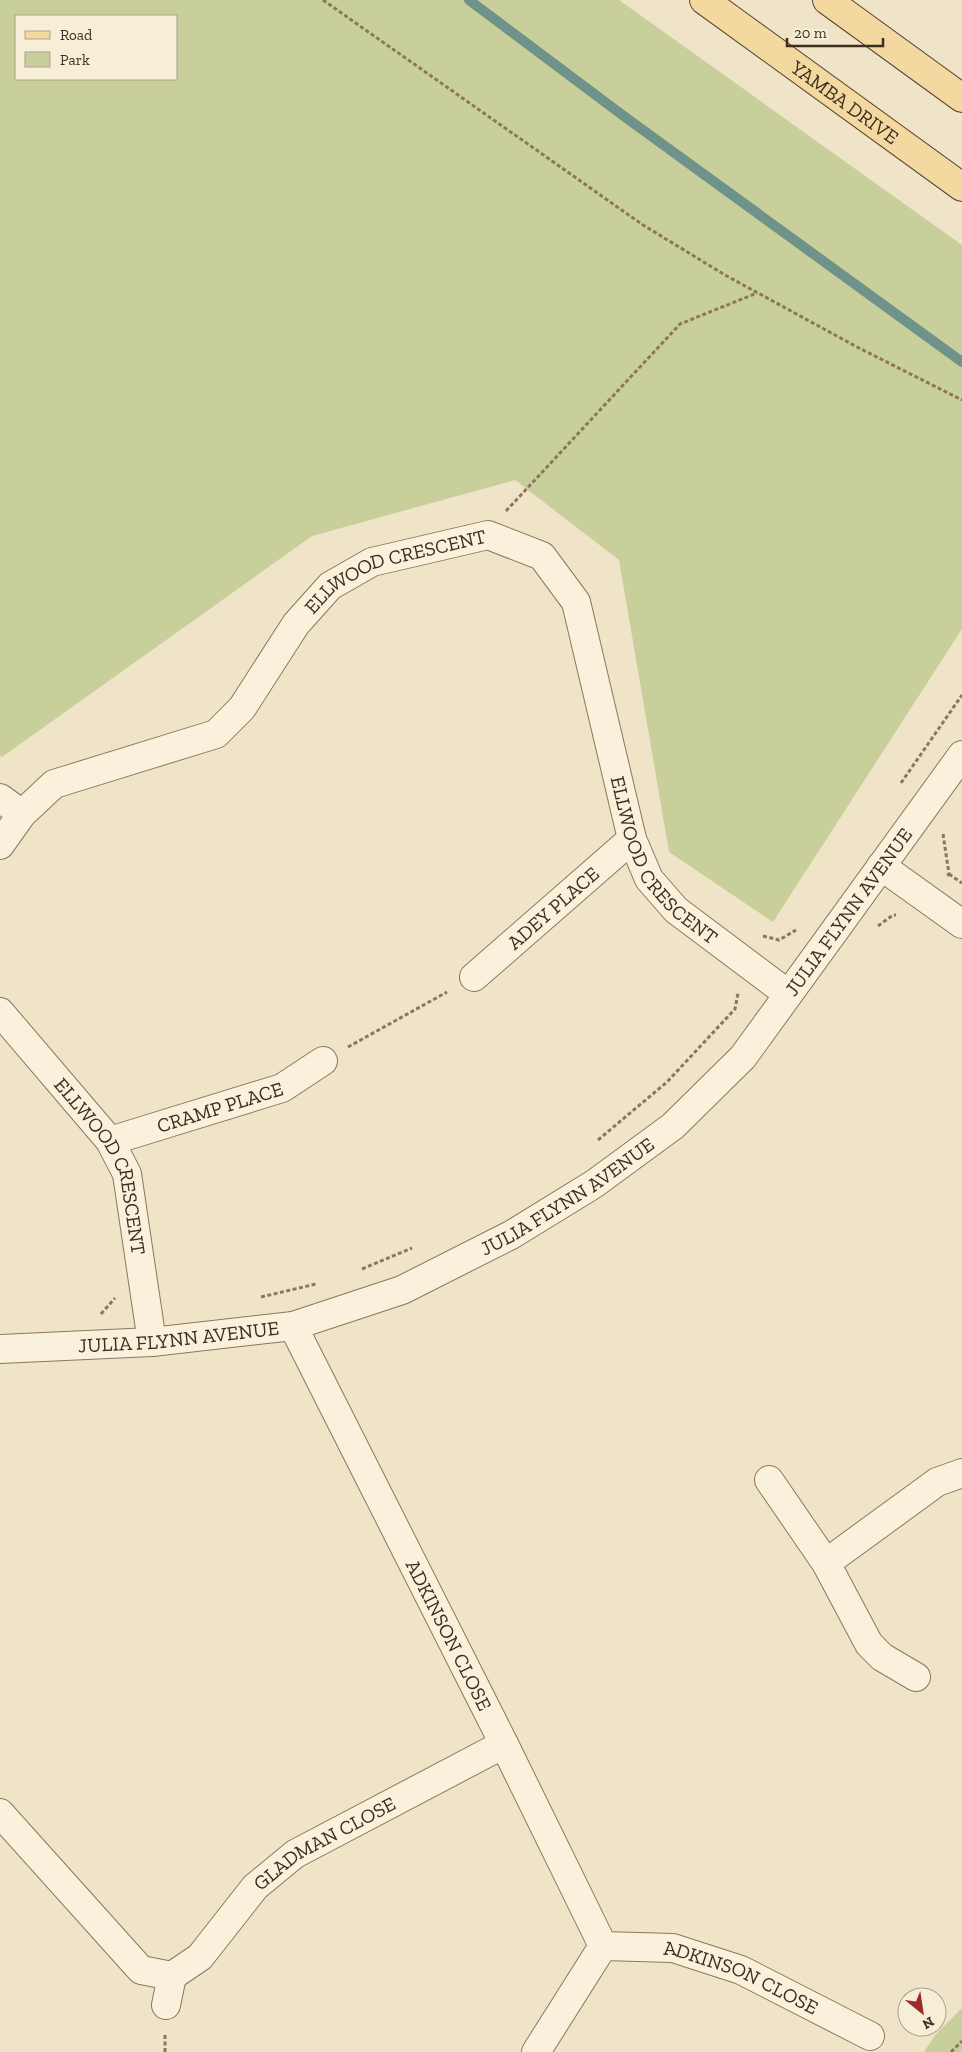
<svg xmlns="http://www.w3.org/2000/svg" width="962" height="2052" font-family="'Zilla Slab',serif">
  <rect width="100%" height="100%" fill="#f0e4c8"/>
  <g fill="#c9cf9b" fill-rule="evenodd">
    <path d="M0 0H619L962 245V629L773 922 669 852 619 560 515 480 312 536 2 757 0 755ZM16 16H176V79H16Z"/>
    <polygon points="962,2008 962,2052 924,2052 935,2035"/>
  </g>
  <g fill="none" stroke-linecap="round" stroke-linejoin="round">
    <polyline stroke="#6f938a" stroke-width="10" points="469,0 625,117 962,362"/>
    <g stroke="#8d765c" stroke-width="30">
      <g id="minor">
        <polyline points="0,798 22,814"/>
        <path id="s1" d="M0 845 22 814 54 784 216 734 242 708 296 624 330 586 372 562 488 535 542 556 576 602 632 839 649 879 676 910 788 994"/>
        <polyline points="881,866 962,924"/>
        <path id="s2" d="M474 977 632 839"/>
        <path id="s3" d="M0 1012 110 1141 127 1174 152 1342"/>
        <path id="s4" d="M110 1141 282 1088 323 1061"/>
        <path id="s5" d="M293 1326 504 1744 603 1946"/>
        <path id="s6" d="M0 1349 152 1342 293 1326 402 1290 511 1235 594 1184 673 1126 743 1057 962 755"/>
        <polyline points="769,1480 826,1563 869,1644 882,1657 916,1677"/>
        <polyline points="826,1563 937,1482 962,1473"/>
        <path id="s7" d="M0 1813 141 1970 172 1976 200 1957 255 1887 295 1854 504 1744"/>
        <polyline points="166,2005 172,1976"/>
        <path id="s8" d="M536 2052 603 1946 673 1948 741 1970 870 2036"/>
      </g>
    </g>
    <g stroke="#5b4430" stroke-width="30">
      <g id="major">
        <path id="s9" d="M704 0 962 187"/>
        <polyline points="827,0 962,98"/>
      </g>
    </g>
    <g stroke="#8d765c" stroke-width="3" stroke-dasharray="4 2.5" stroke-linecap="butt">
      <polyline points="323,0 643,225 725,275 857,347 962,400"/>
      <polyline points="506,511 680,324 757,293"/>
      <polyline points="901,783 962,695"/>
      <polyline points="943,834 949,874 946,877"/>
      <polyline points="949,874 962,883"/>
      <polyline points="878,926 893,915 896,915"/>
      <polyline points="763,936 779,940 796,930"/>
      <polyline points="348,1047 447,992"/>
      <polyline points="598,1140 667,1082 735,1009 738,993"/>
      <polyline points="362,1269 412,1248"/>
      <polyline points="261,1297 316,1284"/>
      <polyline points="101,1314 115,1298"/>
      <polyline points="165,2052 165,2035"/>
      <polyline points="951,2052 962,2041"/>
    </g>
    <use href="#minor" stroke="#faf1dc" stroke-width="28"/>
    <use href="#major" stroke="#f3d9a0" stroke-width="28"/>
  </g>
  <g text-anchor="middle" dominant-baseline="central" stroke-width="5" stroke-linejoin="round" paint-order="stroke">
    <g font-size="20" fill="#3d2e20" stroke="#f7eed8">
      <text stroke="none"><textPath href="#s9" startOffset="174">YAMBA DRIVE</textPath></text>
      <text stroke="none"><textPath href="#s1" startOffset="505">ELLWOOD CRESCENT</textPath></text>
      <text stroke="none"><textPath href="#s1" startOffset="1000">ELLWOOD CRESCENT</textPath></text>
      <text stroke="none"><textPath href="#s2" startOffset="105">ADEY PLACE</textPath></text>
      <text stroke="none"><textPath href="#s6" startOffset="1004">JULIA FLYNN AVENUE</textPath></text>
      <text stroke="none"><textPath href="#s4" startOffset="115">CRAMP PLACE</textPath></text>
      <text stroke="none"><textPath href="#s3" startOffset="189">ELLWOOD CRESCENT</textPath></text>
      <text stroke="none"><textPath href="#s6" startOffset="599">JULIA FLYNN AVENUE</textPath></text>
      <text stroke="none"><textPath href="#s6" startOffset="179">JULIA FLYNN AVENUE</textPath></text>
      <text stroke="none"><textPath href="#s5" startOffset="346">ADKINSON CLOSE</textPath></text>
      <text stroke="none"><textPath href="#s7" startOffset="448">GLADMAN CLOSE</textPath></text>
      <text stroke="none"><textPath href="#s8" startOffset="269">ADKINSON CLOSE</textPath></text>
    </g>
  </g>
  <rect x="15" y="15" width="162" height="65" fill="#f7eed8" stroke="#ada18e"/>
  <rect x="25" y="31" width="25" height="8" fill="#f3d9a0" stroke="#ada18e"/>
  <text x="60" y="40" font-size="15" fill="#3d2e20">Road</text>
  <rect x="25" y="52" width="25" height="15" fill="#c9cf9b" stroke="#ada18e"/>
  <text x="60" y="65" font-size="15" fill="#3d2e20">Park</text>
  <g transform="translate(922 2012) rotate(150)"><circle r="24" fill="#f7eed8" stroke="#ada18e"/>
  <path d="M0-4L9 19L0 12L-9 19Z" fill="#9e2a2b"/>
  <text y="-8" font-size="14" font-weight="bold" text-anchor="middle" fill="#3d2e20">N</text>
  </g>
  <path d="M787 38v8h96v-8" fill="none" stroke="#3d2e20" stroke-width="2.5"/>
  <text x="794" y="38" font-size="15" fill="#3d2e20" stroke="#f7eed8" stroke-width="4" paint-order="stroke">20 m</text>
</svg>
